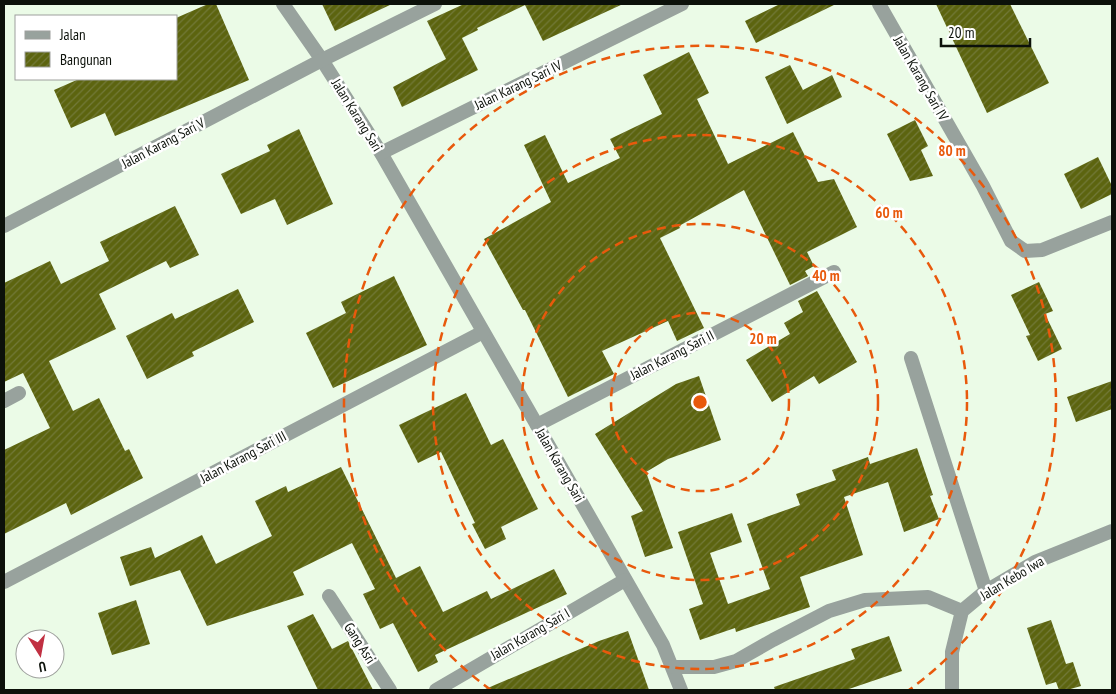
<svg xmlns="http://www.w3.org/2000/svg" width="1116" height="694" font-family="'PT Sans Narrow',sans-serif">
  <defs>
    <pattern id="building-hatch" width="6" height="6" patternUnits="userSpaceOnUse" patternTransform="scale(1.25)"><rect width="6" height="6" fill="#5c640f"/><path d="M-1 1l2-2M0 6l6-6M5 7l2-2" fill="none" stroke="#727939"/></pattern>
  </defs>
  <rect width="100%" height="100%" fill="#ebfbe7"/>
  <g fill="url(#building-hatch)">
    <polygon points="208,4 216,4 249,80 115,136 105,113 71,128 54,90 79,79 176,79 176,18"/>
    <polygon points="322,4 392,4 335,31"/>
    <polygon points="464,4 623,4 543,41 525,5 477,28 478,30 462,38 478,70 402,107 393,87 446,59 427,21"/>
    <polygon points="780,4 836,4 756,43 745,21"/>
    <polygon points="936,4 1010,4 1049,83 987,113"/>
    <polygon points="689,52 709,93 697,99 728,164 793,132 818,182 834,179 857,227 807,252 814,266 805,271 808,276 790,285 744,190 679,226 680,228 660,238 704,328 677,341 668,321 602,351 614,374 568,397 525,310 523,310 484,239 551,202 524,145 545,135 568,183 620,158 610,139 662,114 643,75"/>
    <polygon points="790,65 803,90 832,75 842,97 787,124 765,77"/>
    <polygon points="915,120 928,146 921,150 933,176 910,181 887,134"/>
    <polygon points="299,129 333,204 287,225 275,199 241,214 221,174 270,151 267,145"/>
    <polygon points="1098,157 1112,186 1112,194 1081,209 1064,174"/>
    <polygon points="175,206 199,255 170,268 166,261 99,294 116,329 49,361 73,411 99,398 125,451 129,449 143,478 71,515 66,503 4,534 4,450 50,428 23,373 4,382 4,283 50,261 61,284 109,261 100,242"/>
    <polygon points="394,276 427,345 333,388 306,333 346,313 341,302"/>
    <polygon points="1039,282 1053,311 1045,314 1062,349 1038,361 1026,336 1030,335 1011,295"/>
    <polygon points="238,289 254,322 192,352 194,356 147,379 126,336 172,313 175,319"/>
    <polygon points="817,291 857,362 819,384 814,376 772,402 746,360 790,334 784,323 803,312 798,301"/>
    <polygon points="699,376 721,440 668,459 646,472 673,548 645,557 631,516 643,511 595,434 676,384"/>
    <polygon points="1112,381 1112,409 1076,422 1067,397"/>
    <polygon points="466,393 491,445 503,439 538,509 501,527 506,539 485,549 472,524 475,523 441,452 418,463 399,425"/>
    <polygon points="917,448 933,495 930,496 939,519 904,532 888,482 844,497 863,555 800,577 810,607 736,632 735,628 700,640 689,609 703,604 678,532 732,513 742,542 710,553 728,604 770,589 747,524 800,505 796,494 836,480 832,470 868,457 870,464"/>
    <polygon points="341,467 396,578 420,566 443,612 487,591 491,599 554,569 567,594 435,655 438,662 418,672 393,623 380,629 363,594 375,589 352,543 293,572 304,595 207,626 180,570 130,586 120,557 151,547 155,558 202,535 216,564 272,536 255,501 286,486 288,492"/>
    <polygon points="136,600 150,644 112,655 98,613"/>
    <polygon points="313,614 332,649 348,641 373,690 318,690 287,626"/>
    <polygon points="1051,620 1066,664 1073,662 1081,686 1067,690 1059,690 1056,682 1046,685 1027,628"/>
    <polygon points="628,631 649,690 483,690 599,641"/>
    <polygon points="889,636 902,671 846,690 775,690 774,687 855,659 851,649"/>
  </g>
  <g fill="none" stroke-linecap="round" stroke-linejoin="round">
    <g stroke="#98a29d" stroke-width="14">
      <polyline points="283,4 322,60 381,153 663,645 681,690"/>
      <polyline points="879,4 983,186 1011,241 1025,251 1042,250 1112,222"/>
      <polyline points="381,153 682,4"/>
      <polyline points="4,226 322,60 435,4"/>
      <polyline points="911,358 986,591"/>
      <polyline points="4,401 19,393"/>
      <polyline points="537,425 834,272"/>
      <polyline points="4,582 483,332"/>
      <polyline points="329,596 390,690"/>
      <polyline points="673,667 714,667 736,661 773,640 829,611 865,600 928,597 962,611"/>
      <polyline points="436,690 625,580"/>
    </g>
    <polyline stroke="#98a29d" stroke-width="14" points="952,690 952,652 962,611 986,591 1035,562 1112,531"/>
  </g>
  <g fill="none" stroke="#e8590c" stroke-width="2.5" stroke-dasharray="9 6">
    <circle cx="700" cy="402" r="89"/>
    <circle cx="700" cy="402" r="178"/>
    <circle cx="700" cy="402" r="267"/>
    <path d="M491 690A356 356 0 1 1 909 690"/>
  </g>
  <g text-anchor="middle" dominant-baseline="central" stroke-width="5" stroke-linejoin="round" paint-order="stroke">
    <g font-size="14" fill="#0c110a" stroke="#fff">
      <text transform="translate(921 78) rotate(60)">Jalan Karang Sari IV</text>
      <text transform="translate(518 85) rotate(-26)">Jalan Karang Sari IV</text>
      <text transform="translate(357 115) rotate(58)">Jalan Karang Sari</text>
      <text transform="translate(163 143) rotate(-28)">Jalan Karang Sari V</text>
      <text transform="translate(672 355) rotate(-27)">Jalan Karang Sari II</text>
      <text transform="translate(243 457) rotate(-28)">Jalan Karang Sari III</text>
      <text transform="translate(560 465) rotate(60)">Jalan Karang Sari</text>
      <text transform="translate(1012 578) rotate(-31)">Jalan Kebo Iwa</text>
      <text transform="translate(530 634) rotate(-30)">Jalan Karang Sari I</text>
      <text transform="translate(360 643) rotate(57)">Gang Asri</text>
    </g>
  </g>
  <circle cx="700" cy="402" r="8" fill="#e8590c" stroke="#fff" stroke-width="2.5"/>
  <g font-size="15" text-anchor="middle" font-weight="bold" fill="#e8590c" stroke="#fff" stroke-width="5" stroke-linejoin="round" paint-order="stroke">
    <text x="952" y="156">80 m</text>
    <text x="889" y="218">60 m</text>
    <text x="826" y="281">40 m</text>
    <text x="763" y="344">20 m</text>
  </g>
  <rect width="1116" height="694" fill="none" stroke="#0c110a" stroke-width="10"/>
  <rect x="15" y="15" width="162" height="65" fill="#ffffff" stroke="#9ea09d"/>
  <rect x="25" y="31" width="25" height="8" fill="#98a29d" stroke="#9ea09d"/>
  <text x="60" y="40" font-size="15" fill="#0c110a">Jalan</text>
  <rect x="25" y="52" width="25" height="15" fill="url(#building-hatch)" stroke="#9ea09d"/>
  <text x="60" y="65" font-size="15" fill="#0c110a">Bangunan</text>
  <g transform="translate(40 654) rotate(169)"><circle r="24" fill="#ffffff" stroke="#9ea09d"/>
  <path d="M0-4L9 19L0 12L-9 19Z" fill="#c13042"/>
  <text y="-8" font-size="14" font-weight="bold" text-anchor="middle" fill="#0c110a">U</text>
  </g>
  <path d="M941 38v8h89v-8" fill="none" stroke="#0c110a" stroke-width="2.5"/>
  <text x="948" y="38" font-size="15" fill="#0c110a" stroke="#ffffff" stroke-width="4" paint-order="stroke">20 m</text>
</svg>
